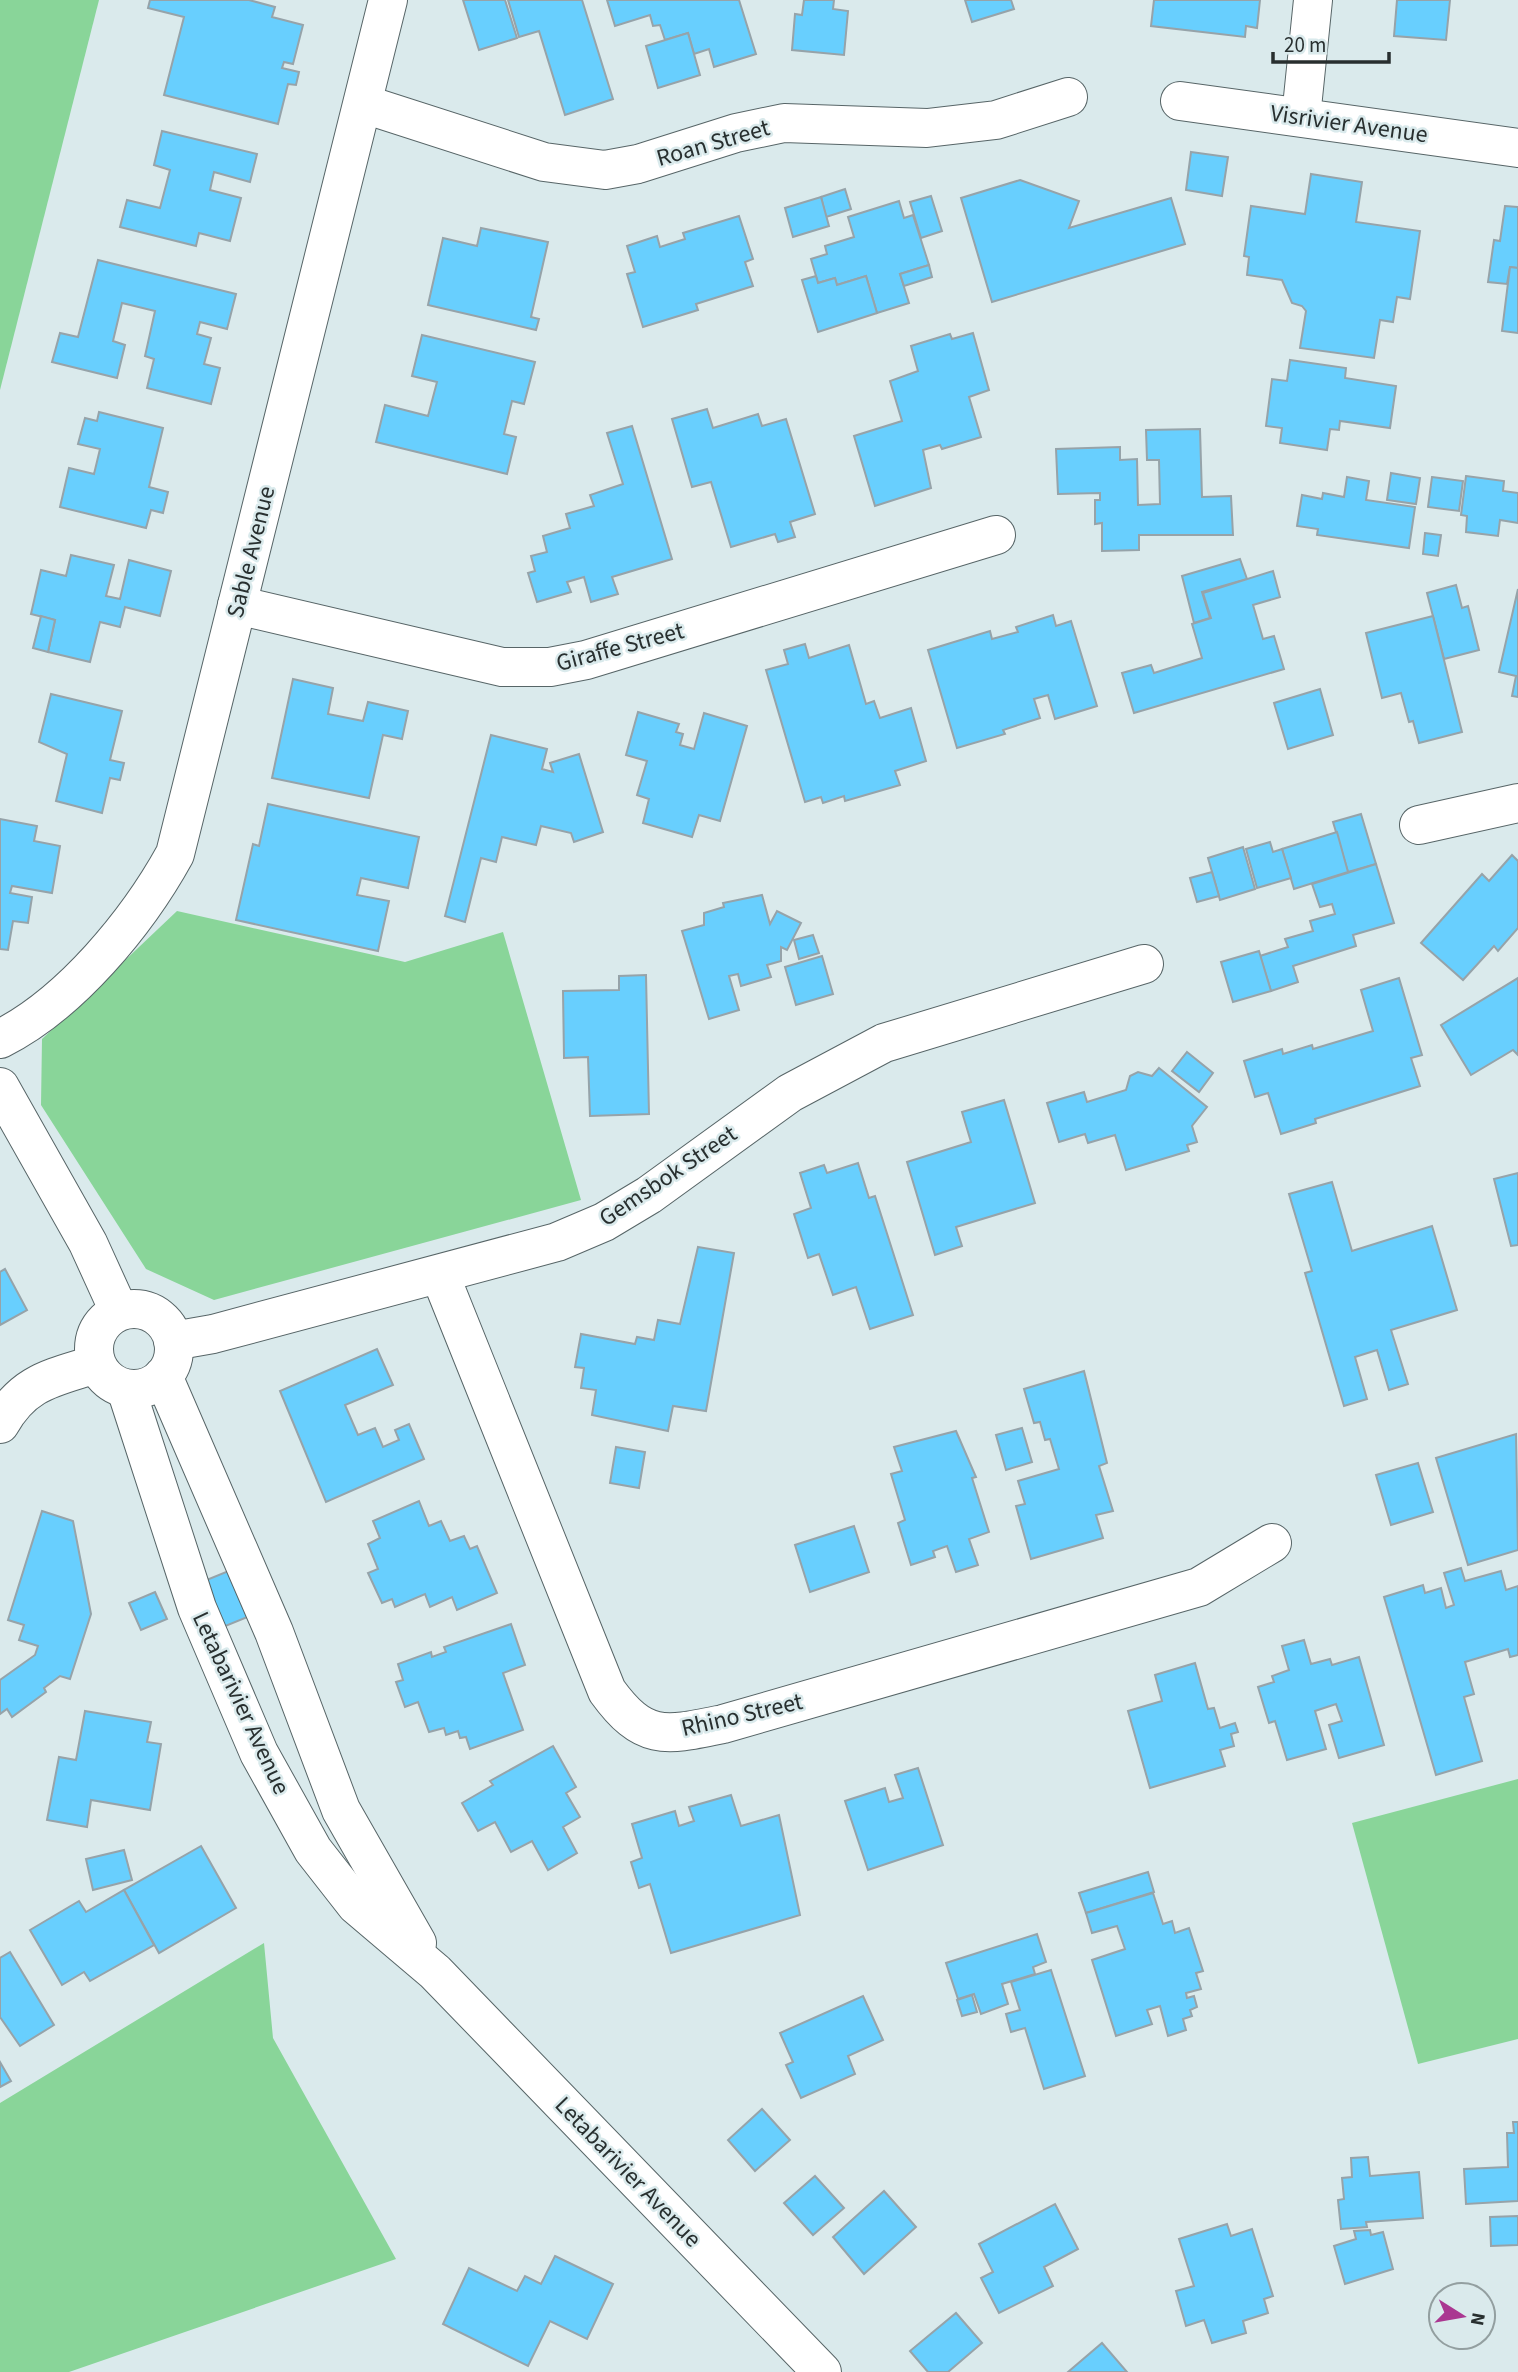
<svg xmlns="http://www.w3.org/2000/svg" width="1518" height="2372" font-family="'Source Sans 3',sans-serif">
  <rect width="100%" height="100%" fill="#daeaec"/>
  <g fill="#89d599">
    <polygon points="0,0 99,0 0,390"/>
    <polygon points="177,911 405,962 503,932 581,1200 214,1300 146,1269 41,1105 42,1039"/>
    <polygon points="1518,1779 1518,2039 1418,2064 1352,1823"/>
    <polygon points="264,1943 273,2038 396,2259 69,2372 0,2372 0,2103"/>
  </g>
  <g fill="#68cffe" stroke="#96a3a9" stroke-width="2">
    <polygon points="150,0 249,0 275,7 272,17 303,25 293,64 284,62 282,68 299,72 296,85 288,84 278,124 164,95 184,17 148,8"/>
    <polygon points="463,0 505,0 517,38 479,50"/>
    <polygon points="508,0 582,0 613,99 565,115 539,31 519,37"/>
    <polygon points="607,0 739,0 756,54 714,67 709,49 694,54 688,33 665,40 660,25 653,26 650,15 615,26"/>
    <polygon points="804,0 834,0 833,9 848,11 844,55 792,50 795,14 802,15"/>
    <polygon points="965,0 1011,0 1014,9 972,22"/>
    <polygon points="1154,0 1260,0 1257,28 1246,26 1245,37 1151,26"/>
    <polygon points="1397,0 1450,0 1446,40 1394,36"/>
    <polygon points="688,33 700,75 658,88 646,46"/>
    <polygon points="162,131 257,154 250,182 214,172 210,190 241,198 230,241 199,233 196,246 120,227 127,200 160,208 170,170 154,165"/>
    <polygon points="1191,152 1228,157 1222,196 1186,190"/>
    <polygon points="1311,174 1362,182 1356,222 1420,231 1410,299 1397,297 1393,322 1380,320 1374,358 1300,348 1306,311 1302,306 1292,303 1282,280 1247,275 1249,257 1244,256 1251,206 1305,214"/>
    <polygon points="1020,180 1079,201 1069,228 1171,198 1185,244 992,302 961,198"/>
    <polygon points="845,189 851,209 826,217 821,197"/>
    <polygon points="931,196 942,231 921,238 910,202"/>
    <polygon points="821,197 829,226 793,237 785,208"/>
    <polygon points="899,201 904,218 913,215 929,265 900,274 909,303 877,313 866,276 837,285 835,278 818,283 811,259 827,254 825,246 854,237 848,217"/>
    <polygon points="1505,206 1518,207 1518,268 1510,267 1507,284 1488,282 1494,240 1500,241"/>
    <polygon points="739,216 753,259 745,262 753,286 696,304 698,310 643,327 627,274 635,272 627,246 657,236 660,247 685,239 683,233"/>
    <polygon points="481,228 548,242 531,317 539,319 536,330 428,305 443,238 477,246"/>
    <polygon points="98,260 236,294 227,329 200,322 197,334 211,338 204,364 220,368 211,404 147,388 154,359 145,356 155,311 122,303 113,341 125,345 117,378 52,362 60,333 78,337"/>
    <polygon points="929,265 932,277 904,286 900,274"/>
    <polygon points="1510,267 1518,268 1518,333 1502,331"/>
    <polygon points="816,276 818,283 835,278 837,285 866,276 877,313 818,332 802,280"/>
    <polygon points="973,333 989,390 969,397 981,437 942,449 940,445 923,450 931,488 875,506 854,436 902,421 890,381 918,371 911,346 950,334 952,339"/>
    <polygon points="422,335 535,362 524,404 512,401 504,434 516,437 507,474 376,442 385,405 428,416 437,382 412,376"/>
    <polygon points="1290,360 1346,368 1345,378 1396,386 1390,428 1340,421 1339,430 1330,429 1327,450 1280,443 1282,428 1266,426 1272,379 1287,381"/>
    <polygon points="707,409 713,428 758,414 762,426 786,419 815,514 790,522 795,537 778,542 775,534 731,547 711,482 692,487 672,419"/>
    <polygon points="99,412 163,428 149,487 168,492 163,513 151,510 146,528 60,507 69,468 94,474 100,449 78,444 85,418 97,421"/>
    <polygon points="632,426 672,559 612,577 618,594 591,602 584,577 567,582 571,592 537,602 528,573 535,571 531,556 547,552 543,536 570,528 566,514 594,506 590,495 623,484 607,433"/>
    <polygon points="1200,429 1202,497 1231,496 1233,535 1139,535 1139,550 1102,551 1102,523 1095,524 1095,500 1100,500 1100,493 1058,494 1056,449 1120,447 1120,460 1137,459 1138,505 1160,504 1159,460 1147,460 1146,430"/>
    <polygon points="1391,473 1420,478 1416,504 1387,500"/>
    <polygon points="1466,476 1504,481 1503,491 1518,493 1518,523 1500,520 1498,536 1466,532 1467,516 1461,515"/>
    <polygon points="1347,477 1369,481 1366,500 1415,507 1409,548 1317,535 1318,529 1297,526 1302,495 1322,499 1323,493 1344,497"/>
    <polygon points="1432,477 1463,481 1459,511 1428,507"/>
    <polygon points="1425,533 1441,535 1438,556 1423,554"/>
    <polygon points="71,555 114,565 106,596 120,599 129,560 171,571 160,616 125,607 120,627 100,622 90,662 48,652 55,620 31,614 41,570 66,576"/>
    <polygon points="1240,559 1247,579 1202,592 1210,618 1194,623 1182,576"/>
    <polygon points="1273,571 1280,597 1253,605 1263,639 1274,636 1284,669 1134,713 1122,673 1151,665 1154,673 1202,658 1192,624 1211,618 1203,593"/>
    <polygon points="1456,585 1462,608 1468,606 1479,650 1444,659 1427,593"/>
    <polygon points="1518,589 1518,697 1512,696 1516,676 1499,672"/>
    <polygon points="1053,615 1056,626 1071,621 1097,706 1055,719 1048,695 1034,699 1040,718 1003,730 1005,734 957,748 928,650 990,631 992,639 1018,632 1016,627"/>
    <polygon points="41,616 55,620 48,652 33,648"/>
    <polygon points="1433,616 1462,732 1419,743 1413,721 1409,722 1401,693 1382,698 1366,633"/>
    <polygon points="805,644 809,658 849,645 866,704 874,701 880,718 911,708 926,761 895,771 900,785 845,801 844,796 823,803 821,797 805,802 766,670 788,664 784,650"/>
    <polygon points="293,679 333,688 328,714 363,721 368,702 408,711 402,739 383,735 369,798 272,778"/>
    <polygon points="1320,689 1333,735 1288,749 1274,703"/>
    <polygon points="51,694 122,711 110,760 124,763 120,780 110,778 102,813 56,801 67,754 39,742"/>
    <polygon points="638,712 679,724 676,732 683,734 680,745 694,749 704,713 747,726 720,821 699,815 692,837 643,823 649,799 637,795 647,761 626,755"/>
    <polygon points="491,735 547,749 542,769 553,772 550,763 579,754 603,832 574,842 571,833 541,826 536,845 502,837 496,862 481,858 465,922 445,916"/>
    <polygon points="268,804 419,837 408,888 361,878 357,895 389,901 378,951 236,920 253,844 259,846"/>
    <polygon points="1361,814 1376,864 1348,872 1333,822"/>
    <polygon points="0,819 37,826 34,841 60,846 52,893 12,886 10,893 32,897 28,923 13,921 8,950 0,949"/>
    <polygon points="1337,832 1348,872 1294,889 1282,849"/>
    <polygon points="1270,842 1273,852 1282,849 1291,878 1257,888 1246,849"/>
    <polygon points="1243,847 1255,889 1220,900 1208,858"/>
    <polygon points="1512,855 1518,861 1518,928 1498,951 1494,946 1463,980 1421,943 1482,874 1489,881"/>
    <polygon points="1376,864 1394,923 1353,935 1356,946 1293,966 1298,982 1271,991 1260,956 1288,947 1285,939 1313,931 1310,921 1335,914 1332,904 1320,907 1312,884"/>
    <polygon points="1212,872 1219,896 1197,902 1190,878"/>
    <polygon points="762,895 770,924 777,911 801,923 787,950 781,947 781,961 767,965 771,977 741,986 738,974 729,976 739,1010 709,1019 682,931 704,925 704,913 724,907 723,903"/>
    <polygon points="813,935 819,953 799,959 794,940"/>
    <polygon points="1259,951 1271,991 1233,1002 1221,962"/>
    <polygon points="822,956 833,994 796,1005 785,967"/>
    <polygon points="646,975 649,1114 590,1116 588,1057 564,1058 563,991 619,990 619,976"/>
    <polygon points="1399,978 1422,1055 1411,1058 1420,1086 1315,1119 1316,1123 1281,1134 1268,1093 1255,1097 1244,1061 1282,1049 1283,1054 1312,1045 1313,1049 1373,1031 1361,990"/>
    <polygon points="1518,978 1518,1055 1513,1050 1471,1075 1441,1025"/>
    <polygon points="1187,1052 1213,1073 1199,1092 1172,1071"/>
    <polygon points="1159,1068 1207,1107 1192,1126 1197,1142 1187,1145 1189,1151 1126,1170 1115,1135 1088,1143 1085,1134 1059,1142 1047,1103 1084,1092 1087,1102 1126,1090 1130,1076 1138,1072 1152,1076"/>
    <polygon points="1004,1100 1035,1203 956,1227 962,1246 935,1255 907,1162 971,1142 962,1112"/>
    <polygon points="858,1163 869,1198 875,1196 913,1315 870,1329 856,1287 833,1295 819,1254 808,1258 794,1214 811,1208 800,1173 824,1165 827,1173"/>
    <polygon points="1518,1173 1518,1245 1511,1246 1494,1179"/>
    <polygon points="1332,1182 1352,1251 1432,1226 1457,1310 1391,1330 1408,1384 1389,1390 1377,1350 1355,1357 1367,1399 1344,1406 1305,1273 1312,1271 1289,1194"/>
    <polygon points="698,1247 734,1253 706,1411 673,1406 668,1431 592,1415 596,1390 581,1388 584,1368 575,1367 581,1334 635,1344 637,1337 654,1340 658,1320 680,1324"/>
    <polygon points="5,1269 27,1310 0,1325 0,1272"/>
    <polygon points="377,1349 393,1385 345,1405 358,1435 375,1428 383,1447 399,1440 395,1430 409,1424 424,1459 326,1502 280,1391"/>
    <polygon points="1084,1371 1107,1463 1099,1466 1113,1511 1096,1515 1103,1538 1031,1559 1016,1506 1025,1504 1018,1481 1059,1469 1050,1439 1045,1440 1040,1422 1034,1423 1024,1389"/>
    <polygon points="1022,1428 1032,1462 1006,1470 996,1435"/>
    <polygon points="956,1431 976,1477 972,1478 989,1532 969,1539 978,1565 956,1572 947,1546 933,1551 935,1557 911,1565 898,1523 905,1520 891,1474 902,1471 894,1447"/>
    <polygon points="1516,1434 1518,1550 1468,1565 1436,1458"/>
    <polygon points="616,1447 645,1452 639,1488 610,1483"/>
    <polygon points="1418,1463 1433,1512 1391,1525 1376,1475"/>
    <polygon points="419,1501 429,1526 441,1521 450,1541 464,1536 470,1549 477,1546 497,1593 457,1610 452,1597 430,1607 425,1594 395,1607 392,1599 382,1603 368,1573 378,1569 368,1544 380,1538 373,1521"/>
    <polygon points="42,1511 73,1521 91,1614 70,1679 60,1676 44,1688 46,1692 12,1717 7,1709 0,1714 0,1680 35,1655 38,1646 19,1640 24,1625 8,1620"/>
    <polygon points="854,1526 869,1572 810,1592 795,1545"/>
    <polygon points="1461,1568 1465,1581 1501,1571 1506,1590 1518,1586 1518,1655 1510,1657 1508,1649 1465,1662 1474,1694 1464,1697 1482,1761 1436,1775 1384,1597 1423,1585 1425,1593 1441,1588 1446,1608 1454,1605 1444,1573"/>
    <polygon points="231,1570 250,1616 223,1627 204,1581"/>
    <polygon points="155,1592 167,1619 141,1630 129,1603"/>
    <polygon points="511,1624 525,1665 503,1673 523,1730 470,1749 466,1737 460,1738 458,1731 446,1735 444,1728 429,1732 418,1702 405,1707 396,1682 403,1680 398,1664 431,1652 432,1657 446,1652 444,1647"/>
    <polygon points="1304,1640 1311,1664 1330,1659 1332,1665 1359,1657 1384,1745 1339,1758 1329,1725 1342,1721 1336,1704 1315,1711 1326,1749 1287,1760 1275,1721 1269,1723 1258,1687 1274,1682 1272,1676 1289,1670 1282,1646"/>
    <polygon points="1195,1663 1208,1709 1214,1708 1220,1728 1235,1723 1238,1732 1231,1734 1234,1746 1220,1750 1225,1766 1150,1788 1128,1711 1162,1701 1155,1675"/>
    <polygon points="85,1711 151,1722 147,1742 161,1744 150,1810 91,1800 87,1827 47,1820 59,1757 76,1760"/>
    <polygon points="553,1746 576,1787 566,1793 580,1817 563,1827 577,1853 548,1870 532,1841 511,1852 495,1822 478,1831 462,1803 493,1785 490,1781"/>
    <polygon points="918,1768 943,1845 868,1870 845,1801 885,1788 889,1802 903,1798 895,1775"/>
    <polygon points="731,1795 741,1826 779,1815 800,1915 671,1953 650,1884 639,1888 631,1862 642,1858 632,1824 675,1811 679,1826 694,1821 689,1807"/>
    <polygon points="201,1846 236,1908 159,1953 124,1890"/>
    <polygon points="124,1850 132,1880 93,1890 86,1859"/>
    <polygon points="1148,1872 1154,1892 1086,1913 1079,1893"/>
    <polygon points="124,1890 154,1945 90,1981 84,1972 62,1985 30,1930 79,1901 86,1912"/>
    <polygon points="1153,1893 1163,1924 1172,1921 1175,1933 1189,1928 1203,1971 1196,1973 1201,1989 1186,1993 1187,1998 1194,1996 1197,2007 1190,2010 1192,2016 1183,2019 1186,2030 1168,2036 1160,2006 1147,2010 1152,2024 1116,2036 1092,1960 1125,1949 1117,1926 1092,1933 1086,1913"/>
    <polygon points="1037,1934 1046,1962 1033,1967 1035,1974 1002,1984 1008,2004 981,2014 974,1994 958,1999 946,1963"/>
    <polygon points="10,1952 54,2025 20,2046 0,2017 0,1958"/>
    <polygon points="1051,1970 1085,2076 1044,2089 1025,2028 1011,2032 1006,2014 1020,2010 1011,1982"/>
    <polygon points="972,1995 977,2012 962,2016 957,2000"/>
    <polygon points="863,1996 883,2040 848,2056 855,2074 801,2098 786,2065 793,2062 780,2033"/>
    <polygon points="0,2062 11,2081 0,2087"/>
    <polygon points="762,2109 790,2140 755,2171 728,2140"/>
    <polygon points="1513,2122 1518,2122 1518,2201 1466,2204 1464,2169 1508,2167 1507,2133 1514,2133"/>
    <polygon points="1368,2157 1370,2176 1419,2172 1423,2218 1366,2222 1367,2227 1341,2229 1338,2200 1344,2199 1342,2178 1352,2177 1351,2158"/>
    <polygon points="815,2176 844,2208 813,2235 784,2203"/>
    <polygon points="884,2191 916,2227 864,2274 833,2237"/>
    <polygon points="1055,2204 1078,2249 1044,2267 1053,2286 999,2313 981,2278 993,2272 979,2244"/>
    <polygon points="1518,2216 1518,2245 1491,2246 1490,2217"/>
    <polygon points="1227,2224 1231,2236 1252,2229 1273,2296 1264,2299 1268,2313 1243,2321 1246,2333 1212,2343 1204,2320 1186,2326 1176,2291 1194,2286 1179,2239"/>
    <polygon points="1370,2230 1371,2235 1383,2232 1393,2269 1345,2284 1334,2246 1356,2239 1354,2231"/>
    <polygon points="555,2256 613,2284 587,2339 550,2321 528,2366 443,2324 469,2268 517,2291 525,2276 541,2284"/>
    <polygon points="956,2313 982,2343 948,2372 928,2372 910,2351"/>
    <polygon points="1102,2343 1127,2372 1068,2372"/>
  </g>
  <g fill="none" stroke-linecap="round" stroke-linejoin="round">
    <g stroke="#576567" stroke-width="40">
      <g id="minor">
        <polyline points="1180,101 1518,148"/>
        <polyline points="364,104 544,162 605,170 638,164 736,133 784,123 927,128 996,120 1068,97"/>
        <polyline points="1301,117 1313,0"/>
        <polyline points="237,605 502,667 550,667 586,660 996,535"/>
        <polyline points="1419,825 1518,803"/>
        <path d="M0 1039C70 1004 137 923 175 854L388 0"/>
        <polyline points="0,1087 88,1243 119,1311"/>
        <path d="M440 1275 607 1691C644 1742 665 1736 723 1724L1199 1587 1272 1543"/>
        <circle cx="134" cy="1349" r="40"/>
        <polyline points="173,1341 213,1334 557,1242 604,1222 649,1195 790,1093 884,1043 1144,964"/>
        <polyline points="163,1376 274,1632 341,1810 417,1943"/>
        <polyline points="126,1389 197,1608 259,1753 313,1850 356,1905 435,1972 822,2372"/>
        <path d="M0 1424C24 1381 53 1378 96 1364"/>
      </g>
    </g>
    <use href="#minor" stroke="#fff" stroke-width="38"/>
  </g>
  <g text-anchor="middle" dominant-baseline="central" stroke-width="5" stroke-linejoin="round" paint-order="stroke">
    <g font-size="24" fill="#282f2f" stroke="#daeaec">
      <text transform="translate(1349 124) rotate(8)">Visrivier Avenue</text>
      <text transform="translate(713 143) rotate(-16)">Roan Street</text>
      <text transform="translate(251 552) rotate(-76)">Sable Avenue</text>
      <text transform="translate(620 647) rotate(-15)">Giraffe Street</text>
      <text transform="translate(668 1176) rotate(-34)">Gemsbok Street</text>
      <text transform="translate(241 1703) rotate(65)">Letabarivier Avenue</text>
      <text transform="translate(742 1715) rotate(-13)">Rhino Street</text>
      <text transform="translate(628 2172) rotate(46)">Letabarivier Avenue</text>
    </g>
  </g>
  <g transform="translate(1462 2316) rotate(101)"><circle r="33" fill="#daeaec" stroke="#939fa0" stroke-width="2"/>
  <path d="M0-5L12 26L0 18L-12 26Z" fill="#aa3791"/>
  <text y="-10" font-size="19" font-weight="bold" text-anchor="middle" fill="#282f2f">N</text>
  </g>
  <path d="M1273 52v10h116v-10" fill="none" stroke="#282f2f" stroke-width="3.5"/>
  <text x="1284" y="52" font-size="21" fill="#282f2f" stroke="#daeaec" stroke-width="5" paint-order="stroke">20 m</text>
</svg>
